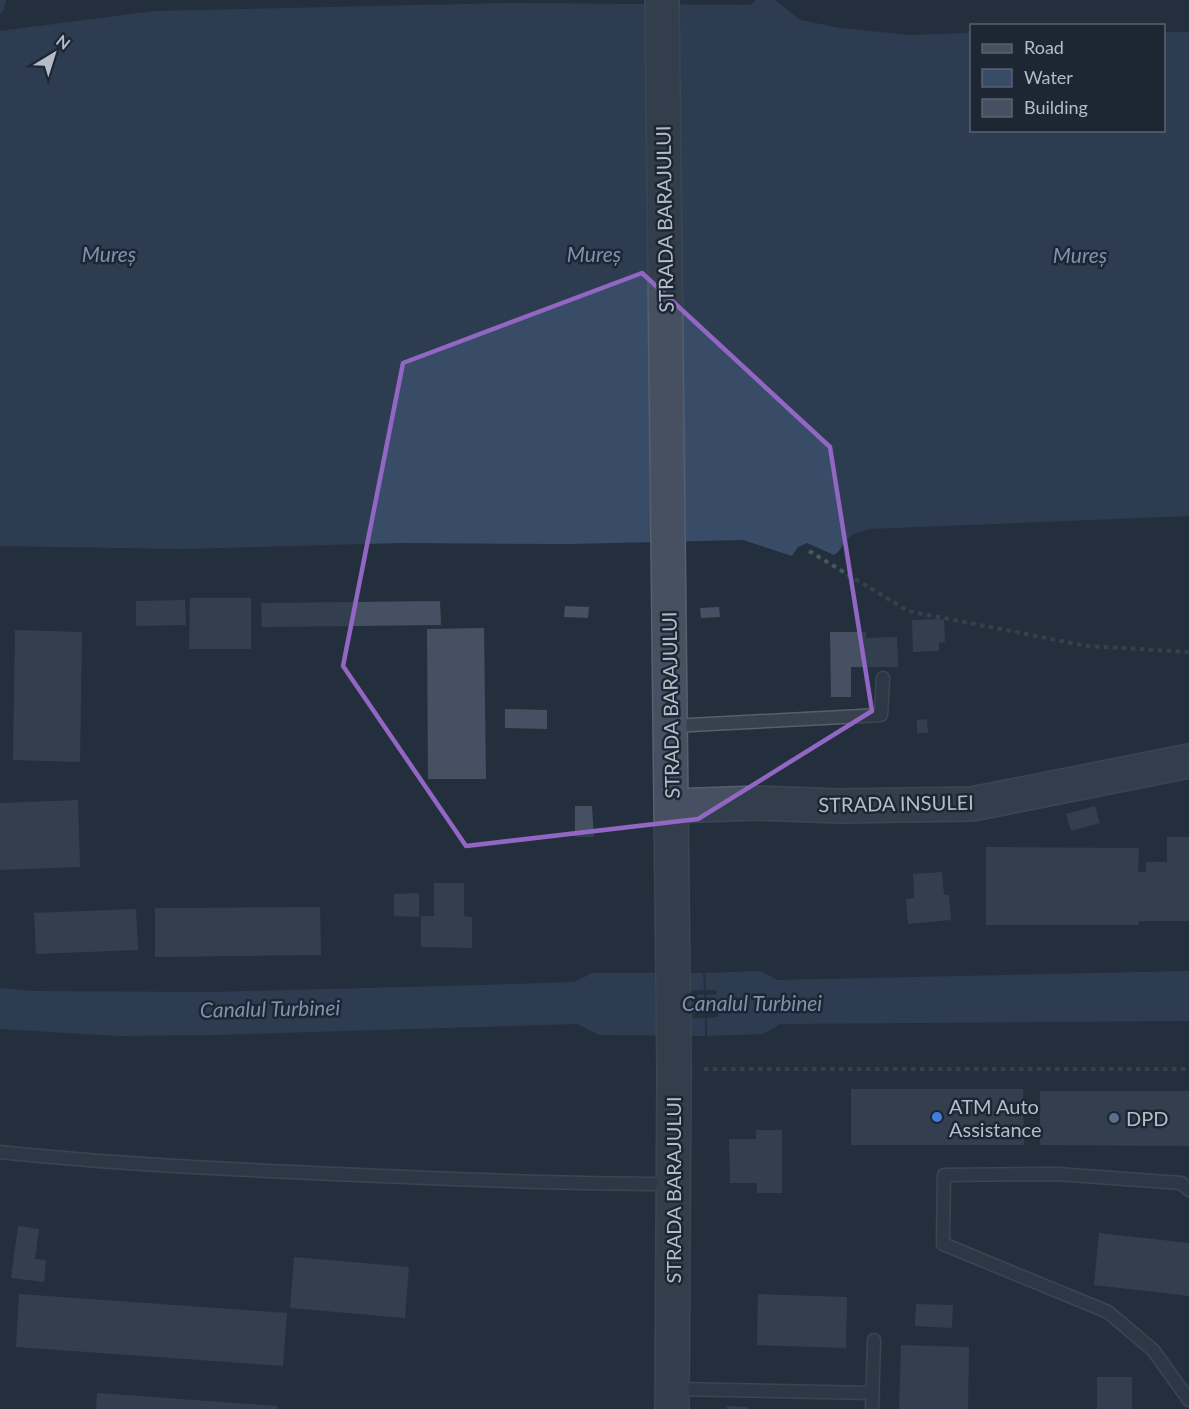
<svg xmlns="http://www.w3.org/2000/svg" width="1189" height="1409" font-family="Lato,sans-serif">
  <rect width="100%" height="100%" fill="#242f3e"/>
  <g fill="#394c67">
    <path d="M756 0H775L800 20 841 28 909 35 971 33 972 130H1164V32H1189V516L870 529C859 532 851 533 844 543 840 549 839 552 834 555L807 543 798 547 792 556 743 540 570 544 402 543 183 549 0 546V31L154 11 513 3 750 5Z"/>
    <polygon points="761,971 777,980 1189,971 1189,1021 780,1024 763,1034 707,1036 707,1018 718,1017 718,1013 707,1012 706,995 717,994 716,990 706,990 705,973"/>
    <polygon points="592,973 703,973 704,990 690,991 691,995 704,995 705,1013 692,1013 693,1018 705,1018 705,1036 599,1035 577,1024 217,1035 118,1036 0,1029 0,988 33,991 211,992 481,985 575,982"/>
  </g>
  <g fill="none" stroke-linecap="round" stroke-linejoin="round">
    <polyline stroke="#394c67" stroke-width="8" points="0,9 2,0"/>
  </g>
  <g fill="#455162">
    <polygon points="190,598 251,598 251,649 189,649"/>
    <polygon points="185,600 186,625 136,626 136,601"/>
    <polygon points="440,601 441,625 262,627 261,603"/>
    <polygon points="565,606 589,607 588,618 564,617"/>
    <polygon points="719,607 720,617 701,618 700,608"/>
    <polygon points="944,619 945,642 939,643 939,651 913,652 912,620"/>
    <polygon points="484,628 486,779 428,779 427,629"/>
    <polygon points="15,630 82,632 80,762 13,760"/>
    <polygon points="830,632 866,632 866,638 897,637 898,667 851,667 851,697 831,697"/>
    <polygon points="505,709 547,710 547,729 505,728"/>
    <polygon points="927,719 928,733 917,733 917,720"/>
    <polygon points="78,800 80,867 0,870 0,803"/>
    <polygon points="575,806 592,806 594,837 575,837"/>
    <polygon points="1095,806 1100,823 1071,831 1066,814"/>
    <polygon points="1167,837 1189,837 1189,921 1139,921 1139,925 986,925 986,847 1139,848 1138,872 1146,872 1146,862 1167,862"/>
    <polygon points="942,872 944,895 949,895 951,920 908,924 906,899 914,898 913,874"/>
    <polygon points="434,883 464,883 464,916 472,917 472,948 421,947 421,916 434,916"/>
    <polygon points="419,893 419,917 394,916 394,894"/>
    <polygon points="320,907 321,955 155,957 155,908"/>
    <polygon points="136,909 138,950 36,954 34,913"/>
    <polygon points="851,1089 1023,1089 1024,1145 851,1145"/>
    <polygon points="1040,1091 1189,1091 1189,1146 1040,1145"/>
    <polygon points="756,1130 782,1130 782,1193 757,1193 757,1183 730,1183 729,1139 756,1139"/>
    <polygon points="18,1226 39,1229 35,1259 46,1260 44,1282 11,1278"/>
    <polygon points="1099,1233 1189,1243 1189,1296 1094,1285"/>
    <polygon points="294,1257 409,1267 405,1318 290,1308"/>
    <polygon points="19,1294 287,1313 283,1366 16,1347"/>
    <polygon points="758,1294 847,1297 846,1348 757,1345"/>
    <polygon points="916,1304 953,1305 952,1328 915,1326"/>
    <polygon points="901,1345 969,1347 968,1409 899,1409"/>
    <rect x="1097" y="1377" width="35" height="32"/>
    <polygon points="97,1393 277,1406 277,1409 96,1409"/>
    <polygon points="727,1406 747,1407 747,1409 727,1409"/>
  </g>
  <g fill="none" stroke-linecap="round" stroke-linejoin="round">
    <g stroke="#565f6c" stroke-width="15">
      <g id="lane">
        <polyline points="671,726 881,715 883,678"/>
        <path d="M0 1152C111 1164 224 1169 336 1174 448 1179 560 1184 672 1184"/>
        <polyline points="1189,1190 1181,1183 1057,1174 944,1175 943,1244 1108,1312 1153,1350 1189,1400"/>
        <polyline points="674,1389 873,1393"/>
        <polyline points="872,1409 874,1340"/>
      </g>
    </g>
    <g stroke="#565f6c" stroke-width="36">
      <g id="secondary">
        <polyline points="662,0 674,1071 672,1409"/>
        <polyline points="671,806 758,803 840,806 972,804 1189,761"/>
      </g>
    </g>
    <g stroke="#44595c" stroke-width="4" stroke-dasharray="4.5 4.5" stroke-linecap="butt">
      <polyline points="809,551 908,611 1087,646 1189,652"/>
      <polyline points="704,1069 1189,1069"/>
    </g>
    <use href="#lane" stroke="#38414e" stroke-width="12"/>
    <use href="#secondary" stroke="#465061" stroke-width="33"/>
  </g>
  <path d="M0 0H1189V1409H0ZM642 273 830 447 872 711 698 819 466 846 343 666 403 363Z" fill="#242f3e" fill-opacity=".55" fill-rule="evenodd"/>
  <path fill="none" stroke="#9266c3" stroke-width="4.5" stroke-linejoin="round" d="M642 273 830 447 872 711 698 819 466 846 343 666 403 363Z"/>
  <circle fill="#3f7fe0" stroke="#1d2633" stroke-width="2" cx="937" cy="1117" r="6"/>
  <circle fill="#5c6f8a" stroke="#1d2633" stroke-width="2" cx="1114" cy="1118" r="6"/>
  <g text-anchor="middle" dominant-baseline="central" stroke-width="5" stroke-linejoin="round" paint-order="stroke">
    <g font-size="20" fill="#b4bcc9" stroke="#1d2633">
      <text transform="translate(664 219) rotate(-91)">STRADA BARAJULUI</text>
      <text transform="translate(670 705) rotate(-91)">STRADA BARAJULUI</text>
      <text transform="translate(896 803) rotate(-1)">STRADA INSULEI</text>
      <text transform="translate(673 1190) rotate(-90)">STRADA BARAJULUI</text>
    </g>
    <g font-size="20" fill="#b4bcc9" stroke="#1d2633" text-anchor="start">
      <text x="949" y="1106">ATM Auto<tspan x="949" dy="23">Assistance</tspan></text>
      <text x="1126" y="1118">DPD</text>
    </g>
    <g font-size="21" font-style="italic" fill="#7c92b1" stroke="#1d2633">
      <text x="109" y="253">Mureș</text>
      <text x="594" y="253">Mureș</text>
      <text x="1080" y="254">Mureș</text>
      <text x="752" y="1002">Canalul Turbinei</text>
      <text transform="translate(270 1008) rotate(-1)">Canalul Turbinei</text>
    </g>
  </g>
  <rect x="970" y="24" width="195" height="108" fill="#1d2633" stroke="#59626f" stroke-width="1.5"/>
  <rect x="982" y="44" width="30" height="9" fill="#465061" stroke="#59626f" stroke-width="1.5"/>
  <text x="1024" y="54" font-size="18" fill="#b4bcc9">Road</text>
  <rect x="982" y="69" width="30" height="18" fill="#394c67" stroke="#59626f" stroke-width="1.5"/>
  <text x="1024" y="84" font-size="18" fill="#b4bcc9">Water</text>
  <rect x="982" y="99" width="30" height="18" fill="#455162" stroke="#59626f" stroke-width="1.5"/>
  <text x="1024" y="114" font-size="18" fill="#b4bcc9">Building</text>
  <g transform="translate(54 54) rotate(38)" stroke="#1d2633" stroke-width="4.5" paint-order="stroke">
  <path d="M0-4.5L10 22L0 15L-10 22Z" fill="#b4bcc9"/>
  <text y="-9" font-size="16" font-weight="bold" text-anchor="middle" fill="#b4bcc9">N</text>
  </g>
</svg>
